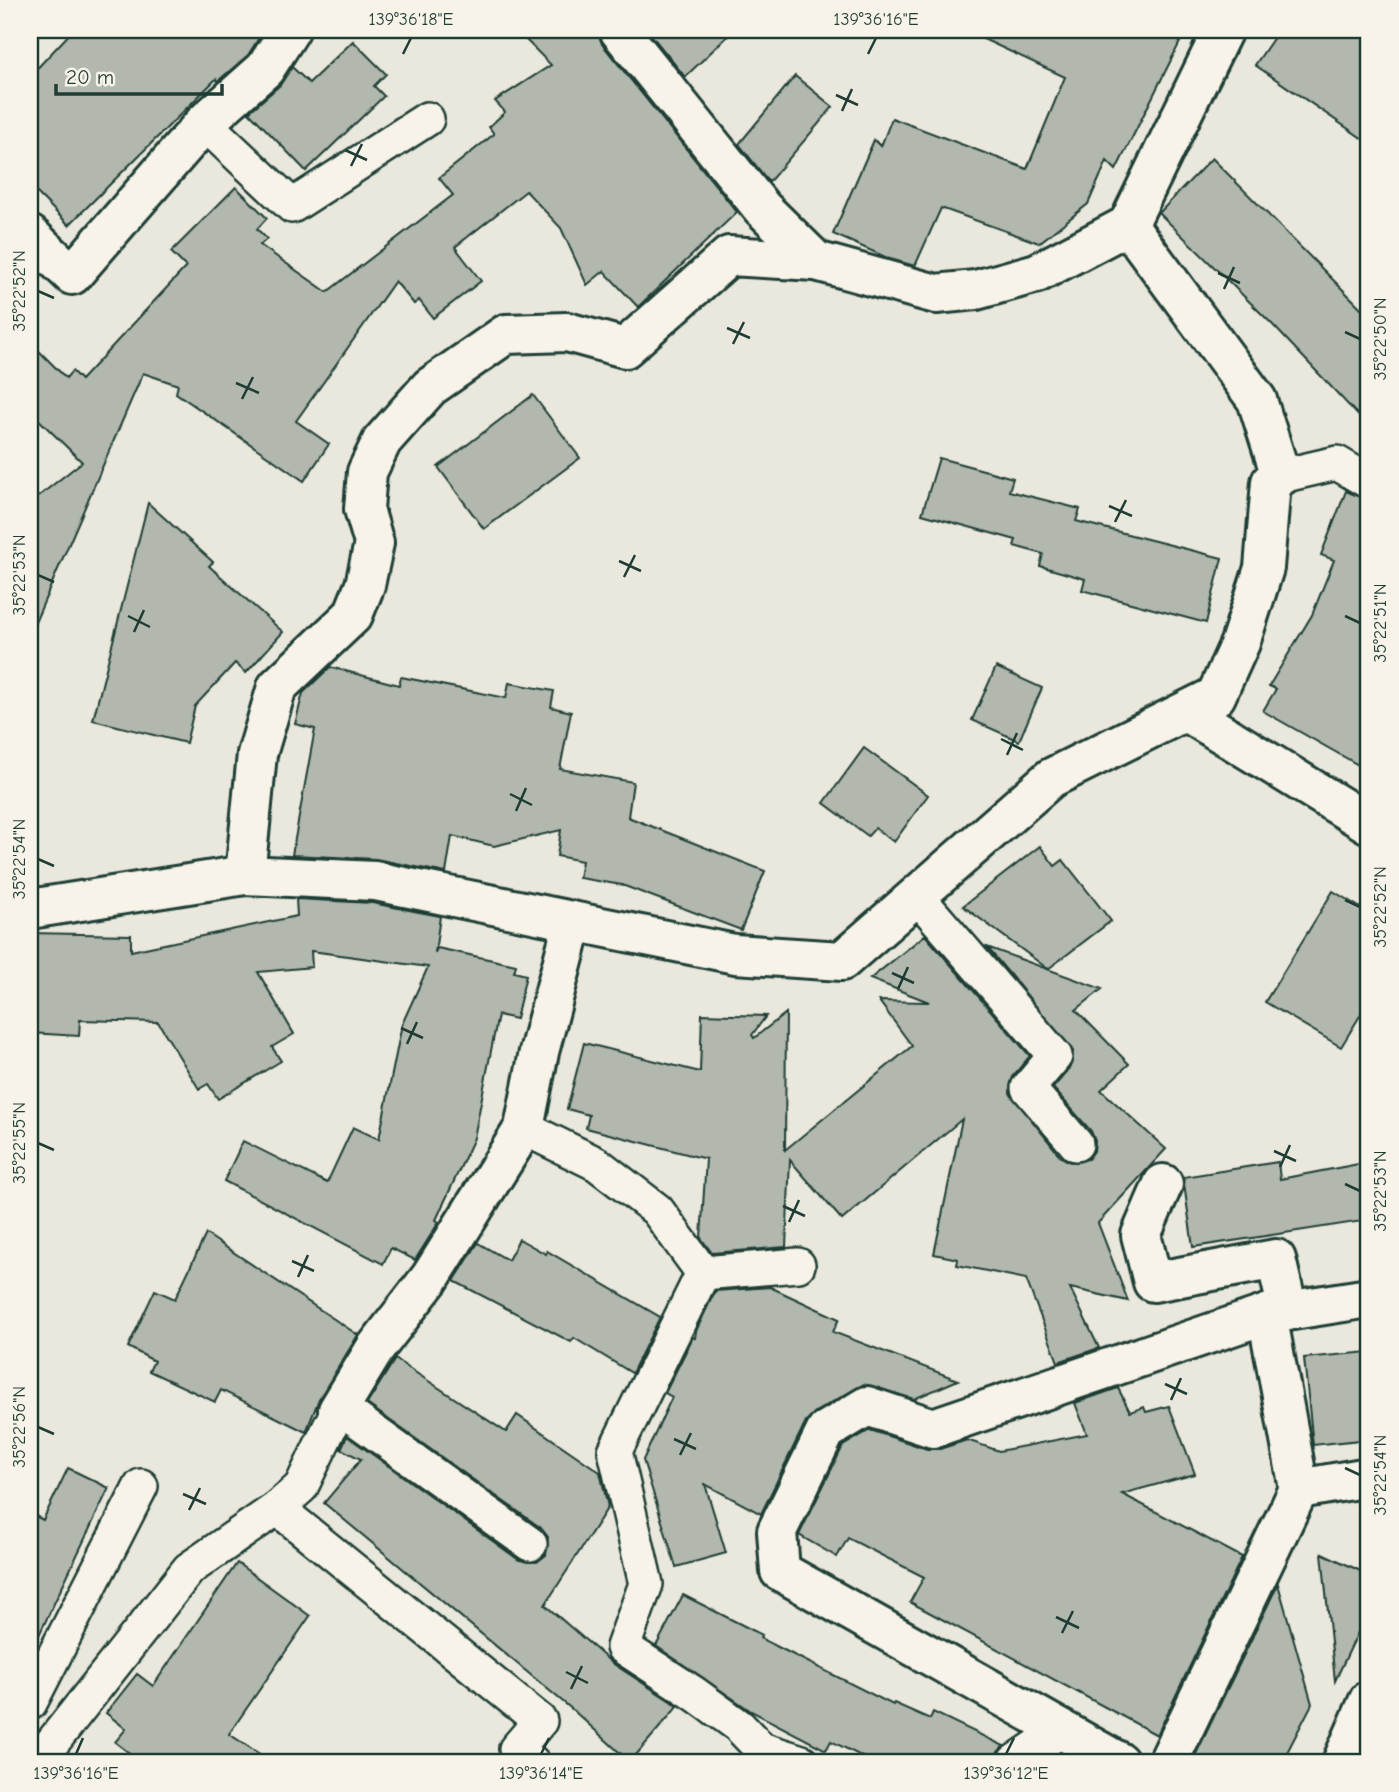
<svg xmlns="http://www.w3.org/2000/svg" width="1399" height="1792" font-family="'Comic Neue',sans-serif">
  <rect width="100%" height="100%" fill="#eae8dd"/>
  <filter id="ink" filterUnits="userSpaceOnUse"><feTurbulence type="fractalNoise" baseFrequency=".0143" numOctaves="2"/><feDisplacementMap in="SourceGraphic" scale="14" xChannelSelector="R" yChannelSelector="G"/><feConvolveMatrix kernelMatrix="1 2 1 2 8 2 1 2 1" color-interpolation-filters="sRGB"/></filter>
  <g filter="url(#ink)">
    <g fill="#b2b8ae" stroke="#1f3d34" stroke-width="2">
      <polygon points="73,30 264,30 248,55 218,81 216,79 69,225 30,186 30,76"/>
      <polygon points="516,30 598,30 602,44 737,212 638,307 604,271 587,285 561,228 526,191 455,247 481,281 433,318 419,300 414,304 395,281 296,421 329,444 304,481 176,393 178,385 143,373 30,634 30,503 82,462 30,411 30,342 66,378 72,371 81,380 186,267 171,252 236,187 267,218 257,229 267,239 260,245 327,292 453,195 439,178 494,134 489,127 505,112 495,101 551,65"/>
      <polygon points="647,30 734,30 685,77"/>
      <polygon points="964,30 1186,30 1116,170 1107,161 1088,204 1039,243 941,208 915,266 890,259 833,234 874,140 881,146 892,118 1027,169 1065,77"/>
      <polygon points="1279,30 1369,30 1369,143 1255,65"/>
      <polygon points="353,41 386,74 374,86 384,96 306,171 249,112 280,85 292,67 309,83"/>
      <polygon points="795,76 833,107 769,182 739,144"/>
      <polygon points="1212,158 1369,316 1369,427 1271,323 1159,213"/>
      <polygon points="533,395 580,458 484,529 438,467"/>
      <polygon points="939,458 1013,478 1009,491 1080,509 1076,521 1222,558 1206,623 1082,590 1085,579 1040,566 1043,554 1014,546 1016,540 922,514"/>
      <polygon points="1346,491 1369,501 1369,771 1263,711 1276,689 1269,686 1312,615 1334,560 1321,555"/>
      <polygon points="148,503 213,562 209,566 283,632 246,673 235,663 195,706 186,743 93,720"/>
      <polygon points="330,667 399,685 401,677 506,698 509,683 554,691 551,707 571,712 560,769 633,782 628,817 765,871 741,930 622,885 579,878 582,861 557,856 561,830 494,846 452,836 446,873 376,859 292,855 315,729 295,724 303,693"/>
      <polygon points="996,667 1042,688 1019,741 972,720"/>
      <polygon points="864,748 928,795 894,842 875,828 868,836 824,803"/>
      <polygon points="1040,846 1055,866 1063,860 1111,921 1048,969 963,906"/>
      <polygon points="1333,891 1369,913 1369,1001 1341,1047 1265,1002"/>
      <polygon points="296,899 372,903 440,916 435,953 437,948 516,965 514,972 526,975 516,1019 498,1015 474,1138 436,1220 439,1222 415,1260 391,1248 383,1264 224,1181 243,1141 327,1183 353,1127 379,1139 402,1024 428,967 311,951 312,967 258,972 294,1034 272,1047 281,1061 218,1099 208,1084 199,1089 158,1022 80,1020 79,1036 30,1033 30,933 131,935 131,951 297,916"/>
      <polygon points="925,935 1030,1056 1013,1076 1010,1093 1061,1157 1070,1162 1088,1159 1094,1151 1095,1141 1091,1131 1053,1088 1070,1068 1073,1051 987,947 1102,989 1076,1010 1129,1064 1101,1090 1166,1149 1098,1223 1128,1301 1070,1288 1099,1348 1058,1362 1026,1279 957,1265 958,1259 934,1254 962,1119 842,1220 790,1160 786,1247 712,1253 701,1238 706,1159 586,1128 589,1115 567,1109 584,1043 700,1072 702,1014 766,1016 752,1035 754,1038 786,1013 785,1150 912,1046 879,1001 929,1002 870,979"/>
      <polygon points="1278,1162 1280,1179 1369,1162 1369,1220 1193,1247 1183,1177"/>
      <polygon points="206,1234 358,1335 319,1399 306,1432 221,1390 215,1402 149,1371 154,1361 128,1347 155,1290 175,1299"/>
      <polygon points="519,1239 546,1254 547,1251 660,1317 632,1373 574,1338 571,1342 454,1281 478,1243 508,1260"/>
      <polygon points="770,1287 839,1319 833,1332 958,1380 914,1399 864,1384 815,1412 806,1421 761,1514 705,1484 726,1553 676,1567 643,1460 672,1397 665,1393 693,1337 695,1338 696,1331 715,1291"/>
      <polygon points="1369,1352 1369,1439 1313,1445 1304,1358"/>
      <polygon points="395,1359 506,1432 517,1415 600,1472 608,1507 545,1605 612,1663 678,1706 630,1762 574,1711 324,1503 361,1459 341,1449 347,1436 519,1560 537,1562 546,1555 548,1537 541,1528 367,1404"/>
      <polygon points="1118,1388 1130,1412 1144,1407 1146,1412 1169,1406 1195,1474 1122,1494 1242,1557 1157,1735 910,1602 924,1577 848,1538 837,1557 799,1535 843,1446 870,1430 927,1449 940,1449 967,1440 999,1451 1087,1434 1075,1403"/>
      <polygon points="68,1468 109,1488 30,1654 30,1513 43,1520"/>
      <polygon points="1322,1553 1369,1575 1369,1609 1335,1681"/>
      <polygon points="237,1563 310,1616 229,1734 272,1762 141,1762 115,1742 126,1729 106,1713 137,1674 153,1686"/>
      <polygon points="1278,1584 1312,1704 1282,1762 1208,1762 1195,1756"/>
      <polygon points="683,1595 762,1635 760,1638 893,1705 894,1703 930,1719 933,1712 1004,1746 997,1753 995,1762 873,1762 831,1741 826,1750 751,1711 656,1646"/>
    </g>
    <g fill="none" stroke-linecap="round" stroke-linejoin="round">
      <g stroke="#1f3d34" stroke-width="38">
        <g id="lane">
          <polyline points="204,123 292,206 427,119"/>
          <polyline points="1281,476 1337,463 1369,482"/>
          <polyline points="916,895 1055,1056 1028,1088 1076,1144"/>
          <polyline points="524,1128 597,1164 657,1210 703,1273 615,1451 646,1584 623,1647 695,1694 739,1726 761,1749 802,1762"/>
          <polyline points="703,1273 798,1265"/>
          <polyline points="339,1407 530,1544"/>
          <polyline points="277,1508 540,1721 516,1749 532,1762"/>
          <polyline points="30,1703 141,1486"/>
          <polyline points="37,1762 189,1569 277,1508 301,1487 338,1410"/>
          <polyline points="1014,1762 1061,1730"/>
        </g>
      </g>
      <g stroke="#1f3d34" stroke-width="44">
        <g id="street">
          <polyline points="619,30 762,208 816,261 936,294 976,290 1037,273 1128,225"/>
          <polyline points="30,235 72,275 204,123 265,69 290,30"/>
          <polyline points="1187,712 1369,824"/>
          <polyline points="245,875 257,754 277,687 353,615 365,585 374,543 364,509 367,472 382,441 430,387 506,334 567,332 625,348 729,256 816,261"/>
          <polyline points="30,909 245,875 375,881 735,954 842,961 1051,778 1216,696 1240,643 1264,568 1271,482 1281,476 1257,400 1128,225 1223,30"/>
          <polyline points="1163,1184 1141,1235 1153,1282 1276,1259 1288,1311"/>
          <polyline points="1267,1314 1299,1489"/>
          <polyline points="338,1410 375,1349 430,1278 524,1128 539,1052 573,923"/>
          <polyline points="1119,1762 780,1571 777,1531 826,1431 867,1406 933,1428 1267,1314 1369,1298"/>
          <polyline points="1168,1762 1299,1489 1369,1477"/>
          <polyline points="1342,1762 1369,1700"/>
        </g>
      </g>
      <use href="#lane" stroke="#f7f3e8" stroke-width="33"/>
      <use href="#street" stroke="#f7f3e8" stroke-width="38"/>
    </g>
  </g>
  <path fill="none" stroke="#1f3d34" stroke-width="2.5" d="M403 54 411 38M868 54 876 38M836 95 858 105M842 111 852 89M345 150 367 160M351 166 362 144M1218 273 1240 283M1224 289 1234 267M38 291 54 298M727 328 750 338M1345 332 1360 339M733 344 744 322M236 383 259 393M242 399 253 377M1109 506 1132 516M1115 522 1126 500M619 561 641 571M38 575 54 582M624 577 635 555M128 616 150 627M1345 616 1360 623M134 632 144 610M1001 739 1023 750M1007 755 1017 733M510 794 532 805M516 811 526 788M38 859 54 866M1345 900 1360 907M892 973 914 983M898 989 908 967M401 1028 423 1038M407 1044 417 1022M38 1143 54 1150M1274 1151 1296 1161M1280 1167 1290 1145M1345 1184 1360 1191M783 1206 805 1216M789 1222 799 1200M292 1261 314 1271M298 1277 308 1255M1165 1384 1187 1394M1171 1400 1181 1378M38 1427 54 1434M674 1439 696 1449M680 1455 691 1433M1345 1468 1360 1475M183 1494 206 1504M189 1510 200 1488M1056 1617 1079 1628M1062 1633 1073 1611M566 1672 588 1683M571 1689 582 1666M76 1754 83 1738M541 1754 549 1738M1006 1754 1014 1738"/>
  <rect width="1399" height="1792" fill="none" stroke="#f7f3e8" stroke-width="77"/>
  <path d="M56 84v10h166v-10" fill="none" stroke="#1f3d34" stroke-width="3.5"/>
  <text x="66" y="84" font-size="21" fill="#1f3d34" stroke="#f7f3e8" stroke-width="5" paint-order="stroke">20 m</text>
  <rect x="38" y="38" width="1322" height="1716" fill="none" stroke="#1f3d34" stroke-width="2.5"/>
  <g font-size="18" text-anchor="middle" fill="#1f3d34">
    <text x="411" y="25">139°36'18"E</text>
    <text x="876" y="25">139°36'16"E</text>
    <text transform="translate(19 291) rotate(-90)" y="6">35°22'52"N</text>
    <text transform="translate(1380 339) rotate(-90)" y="6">35°22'50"N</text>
    <text transform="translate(19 575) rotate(-90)" y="6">35°22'53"N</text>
    <text transform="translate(1380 623) rotate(-90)" y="6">35°22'51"N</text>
    <text transform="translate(19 859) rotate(-90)" y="6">35°22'54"N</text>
    <text transform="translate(1380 907) rotate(-90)" y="6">35°22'52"N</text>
    <text transform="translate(19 1143) rotate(-90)" y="6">35°22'55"N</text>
    <text transform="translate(1380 1191) rotate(-90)" y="6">35°22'53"N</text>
    <text transform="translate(19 1427) rotate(-90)" y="6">35°22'56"N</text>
    <text transform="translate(1380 1475) rotate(-90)" y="6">35°22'54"N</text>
    <text x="76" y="1779">139°36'16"E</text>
    <text x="541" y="1779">139°36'14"E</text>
    <text x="1006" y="1779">139°36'12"E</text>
  </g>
</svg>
